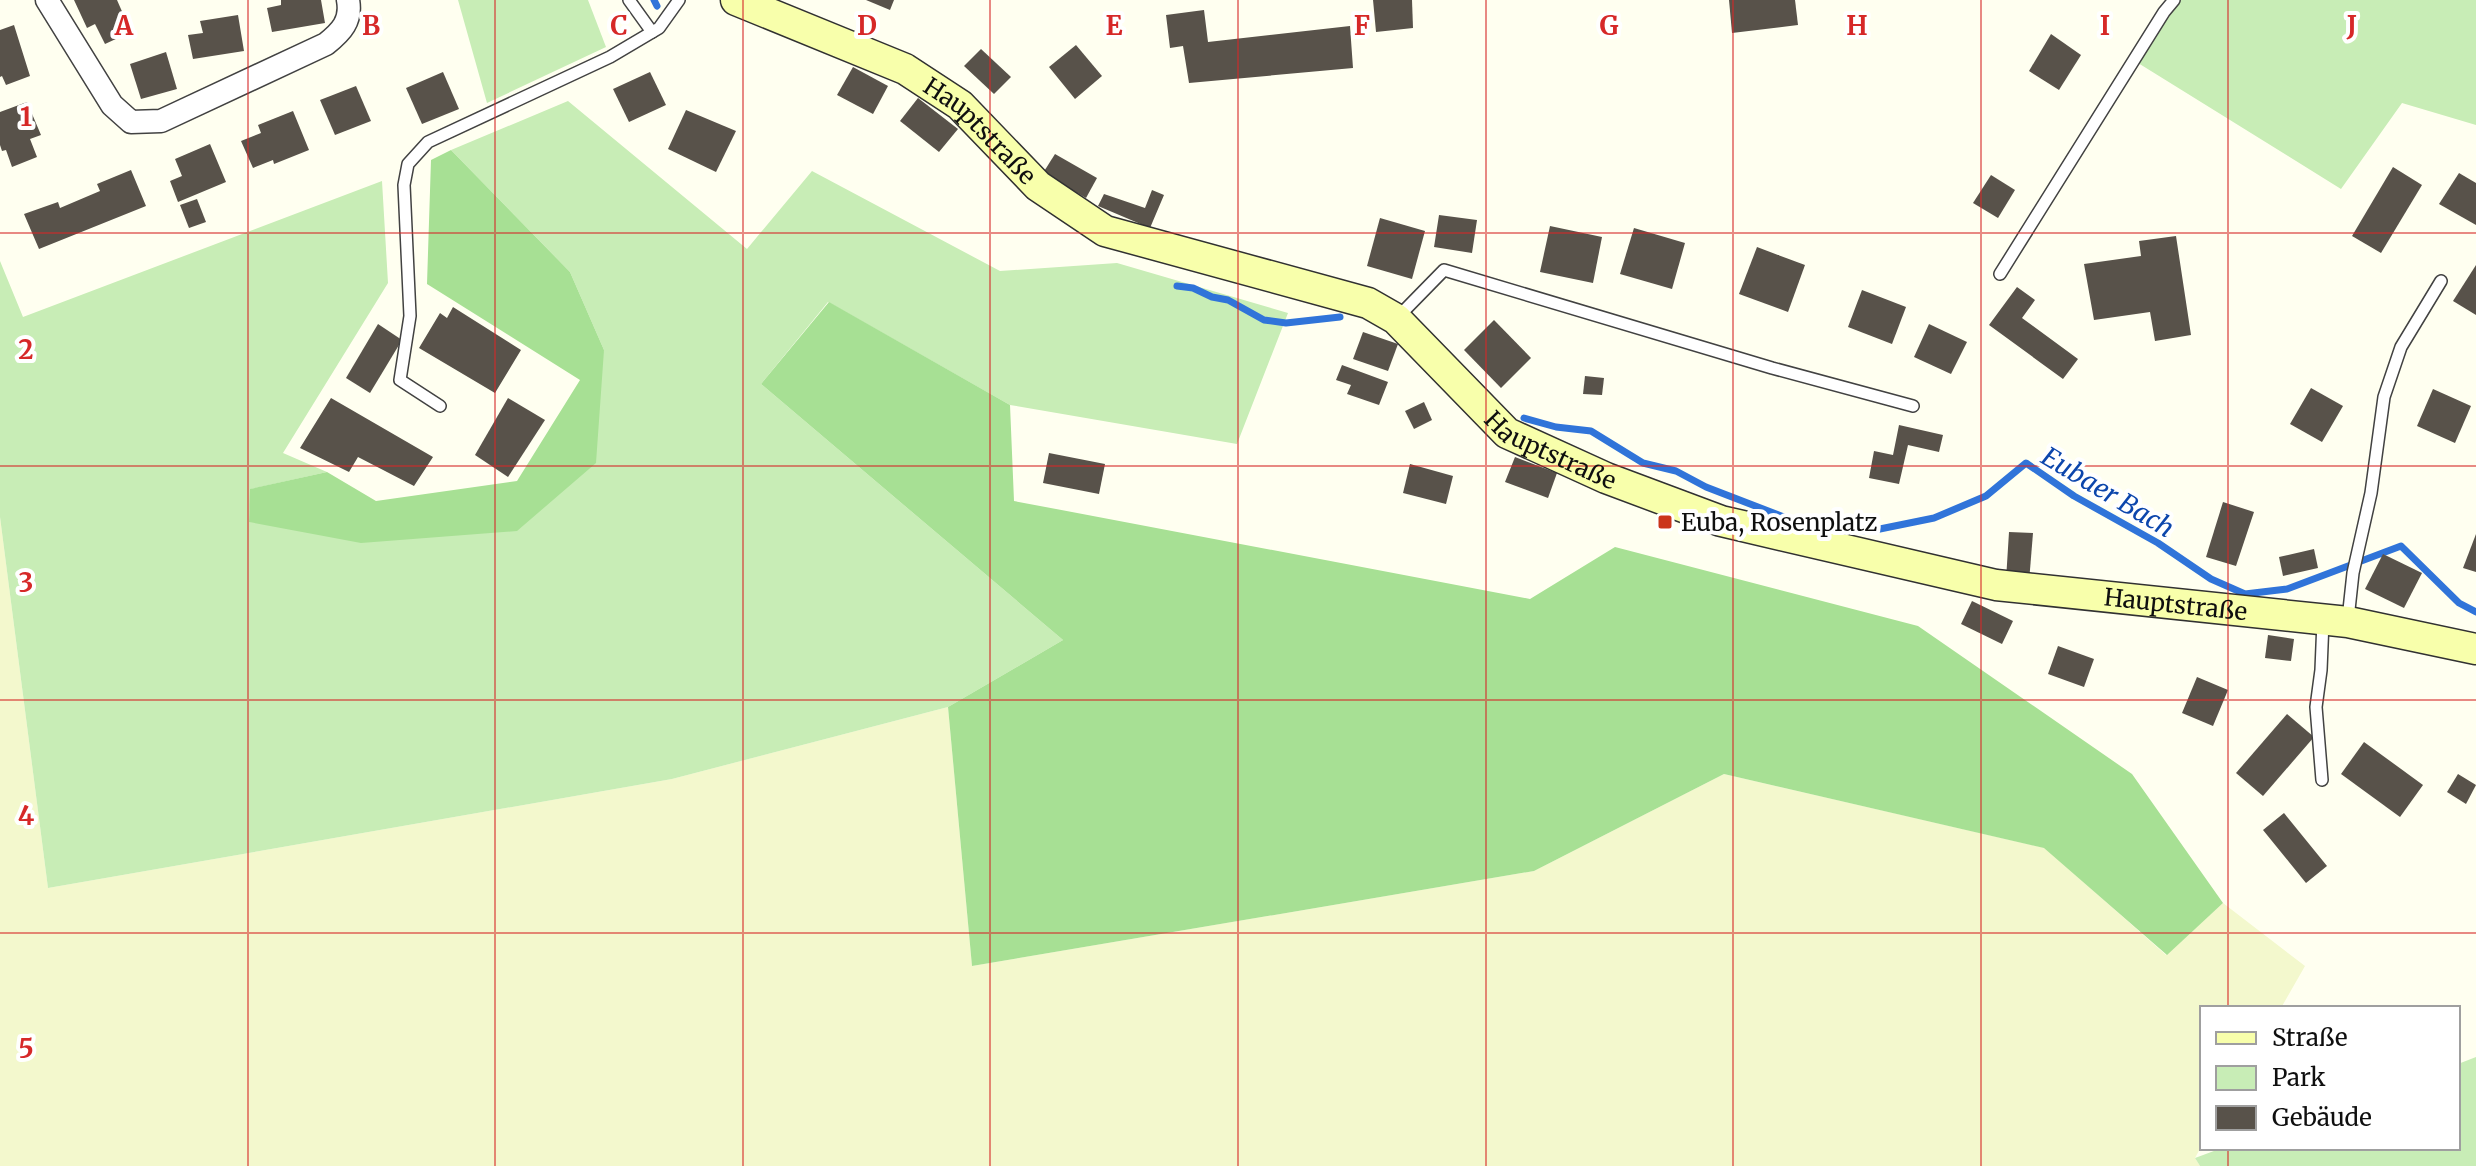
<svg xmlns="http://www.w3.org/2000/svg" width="2476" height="1166" font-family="Merriweather,serif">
  <rect width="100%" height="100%" fill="#fffff0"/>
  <polygon fill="#f3f8cd" points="0,517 48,888 672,779 948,707 972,966 1534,871 1724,774 2045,848 2166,955 2223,903 2305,966 2281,1008 2202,1008 2202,1145 2195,1158 2200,1166 0,1166"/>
  <g fill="#c8edb6">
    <polygon points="458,0 588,0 606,47 487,103"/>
    <polygon points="2170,0 2476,0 2476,125 2402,103 2341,189 2130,58"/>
    <polygon points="568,101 747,249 812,171 1000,271 1117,263 1288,313 1237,444 1010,405 828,302 761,384 1063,640 948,707 672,779 48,888 0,517 0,261 23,317 382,181 388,283 283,453 327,472 251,489 249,522 516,531 604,350 570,272 451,150"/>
    <polygon points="2476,1057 2476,1166 2200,1166 2195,1158 2222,1148 2458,1148 2458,1064"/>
  </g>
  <g fill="#a7e094">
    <polygon points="451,150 570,272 604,350 596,463 517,531 361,543 249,522 250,489 327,472 376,501 517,481 580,380 427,284 431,160"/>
    <polygon points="829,302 1010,405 1014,501 1530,599 1615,547 1918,626 2132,774 2223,903 2167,955 2044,848 1724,774 1534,871 972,966 948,707 1063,640 761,384"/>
  </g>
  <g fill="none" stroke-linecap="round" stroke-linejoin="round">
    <g stroke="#3074d9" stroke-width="7">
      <polyline points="654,0 657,6"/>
      <polyline points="1177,286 1193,288 1212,297 1228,300 1264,320 1286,323 1340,317"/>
      <polyline points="1524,418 1556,427 1591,431 1643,463 1676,471 1706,487 1815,529 1870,531 1934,518 1986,496 2026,463 2074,496 2158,543 2211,579 2245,594 2287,589 2401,546 2459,603 2476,612"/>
    </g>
  </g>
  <g fill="#58524a">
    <polygon points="74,0 117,0 131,32 105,44 95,24 87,28"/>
    <polygon points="281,0 321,0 325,23 272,32 267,8 281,5"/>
    <polygon points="866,0 894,0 890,10"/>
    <polygon points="1373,0 1412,0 1413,28 1376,32"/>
    <polygon points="1729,0 1795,0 1798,25 1732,33"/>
    <polygon points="1204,10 1208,42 1350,26 1353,68 1189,83 1183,46 1170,48 1166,15"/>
    <polygon points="238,15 244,51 193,59 188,35 203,33 200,21"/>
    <polygon points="14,25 30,76 6,85 2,76 0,77 0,30"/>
    <polygon points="2051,34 2081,55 2059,90 2029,71"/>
    <polygon points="1076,45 1102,76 1075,99 1049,67"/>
    <polygon points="981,49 1011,77 994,94 964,66"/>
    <polygon points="166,52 177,89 141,99 130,64"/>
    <polygon points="853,67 888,86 873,114 837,95"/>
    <polygon points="443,72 459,109 422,124 406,88"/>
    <polygon points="650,72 666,105 629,122 613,89"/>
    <polygon points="356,86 371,121 335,135 320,100"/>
    <polygon points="918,98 958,129 939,152 900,121"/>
    <polygon points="27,102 41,135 30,139 37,157 12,167 6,150 2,151 0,145 0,112"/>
    <polygon points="686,110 736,131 716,172 668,149"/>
    <polygon points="293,111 309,150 274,164 273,160 253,168 241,141 261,133 258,125"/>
    <polygon points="210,144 226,182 178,202 170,181 182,176 175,159"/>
    <polygon points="1055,154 1097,178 1086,198 1043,173"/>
    <polygon points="2393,167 2422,185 2381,253 2352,236"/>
    <polygon points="131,170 146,206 39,249 24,214 58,202 60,208 100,191 97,184"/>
    <polygon points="2459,173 2476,183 2476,225 2439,204"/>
    <polygon points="1991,175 2015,190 1998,218 1973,203"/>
    <polygon points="1152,190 1164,195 1150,228 1098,206 1104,194 1145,208"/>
    <polygon points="197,199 206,222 189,228 180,205"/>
    <polygon points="1439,215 1477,220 1472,253 1434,247"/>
    <polygon points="1380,218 1425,231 1412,279 1367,266"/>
    <polygon points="1550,226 1602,237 1593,283 1540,272"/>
    <polygon points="1634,228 1685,243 1672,289 1620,274"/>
    <polygon points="2176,236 2191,335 2155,341 2150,312 2094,320 2084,264 2141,256 2139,241"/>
    <polygon points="1757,247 1805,265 1788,312 1739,294"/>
    <polygon points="2476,265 2476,315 2453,301"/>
    <polygon points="2017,287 2035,300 2022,318 2078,359 2063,379 1989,325"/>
    <polygon points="1862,290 1906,307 1892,344 1848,327"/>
    <polygon points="453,307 521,350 495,393 419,348 440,313 447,318"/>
    <polygon points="1494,320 1531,358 1501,388 1464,350"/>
    <polygon points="378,324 402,340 370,393 346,378"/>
    <polygon points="1929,324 1967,342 1951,374 1914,357"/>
    <polygon points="1363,332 1398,344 1388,371 1353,359"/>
    <polygon points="1342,365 1388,382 1379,405 1347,394 1351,385 1336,380"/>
    <polygon points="1585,376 1604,378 1602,395 1583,394"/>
    <polygon points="2311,388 2343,406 2322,442 2290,424"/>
    <polygon points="2433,389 2471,406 2455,443 2417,426"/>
    <polygon points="331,398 433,457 414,486 358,457 349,472 300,448"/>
    <polygon points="508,398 545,420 508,477 475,455"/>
    <polygon points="1424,402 1432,420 1414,429 1405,411"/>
    <polygon points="1899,425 1943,435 1939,452 1908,445 1899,484 1869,478 1874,451 1893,455"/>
    <polygon points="1049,453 1105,464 1099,494 1043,483"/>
    <polygon points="1515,457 1557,473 1548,498 1505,482"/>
    <polygon points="1410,464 1453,476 1446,504 1403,493"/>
    <polygon points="2223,502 2254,512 2236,566 2206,557"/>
    <polygon points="2009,532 2033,533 2029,582 2006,580"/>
    <polygon points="2476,534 2476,572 2463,568"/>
    <polygon points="2314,549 2318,568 2283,576 2279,557"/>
    <polygon points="2383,554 2422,573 2404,608 2365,589"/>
    <polygon points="1972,601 2013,621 2002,644 1961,624"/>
    <polygon points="2268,635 2294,639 2291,661 2265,658"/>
    <polygon points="2058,646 2094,659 2084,687 2048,674"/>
    <polygon points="2197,677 2228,690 2213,726 2182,713"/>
    <polygon points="2287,714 2314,737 2263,796 2236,773"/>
    <polygon points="2364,742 2423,785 2400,817 2341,774"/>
    <polygon points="2458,774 2476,785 2466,804 2447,792"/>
    <polygon points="2284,813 2327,866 2306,883 2263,830"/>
  </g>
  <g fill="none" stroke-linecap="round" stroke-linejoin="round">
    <g stroke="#424242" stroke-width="14">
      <g id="lane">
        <polyline points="629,0 652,32"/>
        <polyline points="2000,274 2164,12 2174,0"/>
        <polyline points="1397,318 1444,270 1772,368 1913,406"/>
        <polyline points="440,406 400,380 410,316 404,185 408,164 428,142 610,57 659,28 679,0"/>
        <polyline points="2348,619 2353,573 2371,493 2384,397 2401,347 2441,281"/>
        <polyline points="2322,780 2316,707 2321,670 2323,621"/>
      </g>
    </g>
    <g stroke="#424242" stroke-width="25">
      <path id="street" d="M47 0 112 105 131 122 161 121 326 44C341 32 352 21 348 0"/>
    </g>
    <g stroke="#313131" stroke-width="33">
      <g id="secondary">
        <path id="s1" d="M736 0 905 69 960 105 1038 186 1105 231 1368 303 1396 319 1507 433 1606 478 1721 521 1996 585 2348 622 2476 649"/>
      </g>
    </g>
    <use href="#lane" stroke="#fff" stroke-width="11"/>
    <use href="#street" stroke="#fff" stroke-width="22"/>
    <use href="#secondary" stroke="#f8ffab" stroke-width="30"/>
  </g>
  <path fill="none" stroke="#d62828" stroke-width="2" stroke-opacity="0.55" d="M248 0V1166M495 0V1166M743 0V1166M990 0V1166M1238 0V1166M1486 0V1166M1733 0V1166M1981 0V1166M2228 0V1008M0 233H2476M0 466H2476M0 700H2476M0 933H2476M2228 1148V1166"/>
  <rect fill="#cb351a" stroke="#fff" stroke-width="3" x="1657" y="514" width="16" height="16" rx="4"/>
  <g text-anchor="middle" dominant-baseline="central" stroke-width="8" stroke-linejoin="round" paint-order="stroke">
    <g font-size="24" fill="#0f0f0f" stroke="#fff">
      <text stroke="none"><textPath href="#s1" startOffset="280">Hauptstraße</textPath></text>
      <text stroke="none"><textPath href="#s1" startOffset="952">Hauptstraße</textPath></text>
      <text stroke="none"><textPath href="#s1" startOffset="1600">Hauptstraße</textPath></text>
    </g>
    <g font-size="24" fill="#0f0f0f" stroke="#fff" text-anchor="start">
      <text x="1681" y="522">Euba, Rosenplatz</text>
    </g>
    <g font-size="26" font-style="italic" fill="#0c46ac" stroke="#fff">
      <text transform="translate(2108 492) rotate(31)">Eubaer Bach</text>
    </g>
  </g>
  <g font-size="26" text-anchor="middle" font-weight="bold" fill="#d62828" stroke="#fff" stroke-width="8" stroke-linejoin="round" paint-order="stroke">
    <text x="124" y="35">A</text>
    <text x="371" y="35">B</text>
    <text x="619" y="35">C</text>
    <text x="867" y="35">D</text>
    <text x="1114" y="35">E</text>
    <text x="1362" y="35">F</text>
    <text x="1609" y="35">G</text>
    <text x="1857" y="35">H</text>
    <text x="2105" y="35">I</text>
    <text x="2352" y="35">J</text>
    <text x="26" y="126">1</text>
    <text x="26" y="359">2</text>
    <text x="26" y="592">3</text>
    <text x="26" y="825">4</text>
    <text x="26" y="1058">5</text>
  </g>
  <rect x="2200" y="1006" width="260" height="144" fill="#ffffff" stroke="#9f9f9f" stroke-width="2"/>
  <rect x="2216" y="1032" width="40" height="12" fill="#f8ffab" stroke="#9f9f9f" stroke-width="2"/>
  <text x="2272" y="1046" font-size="24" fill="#0f0f0f">Straße</text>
  <rect x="2216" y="1066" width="40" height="24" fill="#c8edb6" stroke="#9f9f9f" stroke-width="2"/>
  <text x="2272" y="1086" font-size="24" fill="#0f0f0f">Park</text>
  <rect x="2216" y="1106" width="40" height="24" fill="#58524a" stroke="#9f9f9f" stroke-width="2"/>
  <text x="2272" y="1126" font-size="24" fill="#0f0f0f">Gebäude</text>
</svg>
